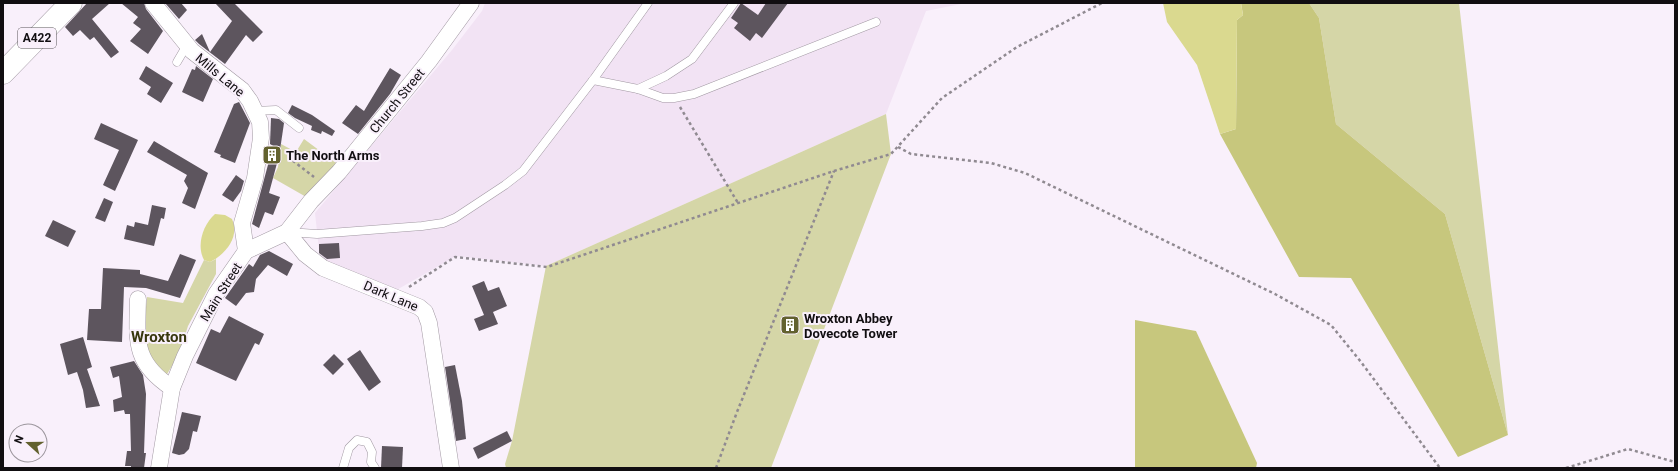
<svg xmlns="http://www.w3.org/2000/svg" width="1678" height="471" font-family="Roboto,sans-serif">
  <rect width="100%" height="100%" fill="#f9f0fb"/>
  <polygon fill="#f2e3f4" points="485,3 966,3 926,11 886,114 546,266 456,256 393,292 320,259 315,213 452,50 482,11"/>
  <g fill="#d5d6a7">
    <polygon points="1309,3 1459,3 1508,435 1445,214 1336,124 1319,18"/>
    <polygon points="886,114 891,154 771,468 506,468 505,464 512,441 546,266"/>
    <polygon points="304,139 339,165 308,198 273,178 278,167 281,144 296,152"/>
    <polygon points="216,259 216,274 188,326 179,354 166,376 145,350 144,327 147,297 183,303 204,260 210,262"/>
  </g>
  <g fill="#c7c77d">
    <polygon points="1241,3 1309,3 1319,18 1336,124 1445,214 1508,435 1458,457 1351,278 1299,277 1220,134 1236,129 1237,20 1243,15"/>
    <polygon points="1135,320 1196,331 1257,463 1256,468 1135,468"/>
  </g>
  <g fill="#dad98f">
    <polygon points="1163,3 1241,3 1243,15 1237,20 1236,129 1220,134 1197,65 1167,22"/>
    <path d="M215 214 225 215 232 219C240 237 226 254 210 262L204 260C196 245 203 225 215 214Z"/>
  </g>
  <g fill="#5d555e">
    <polygon points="87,3 110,3 92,19 119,52 111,58 94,37 90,40 80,30 73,36 65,27"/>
    <polygon points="121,3 144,3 146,9 163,31 148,54 130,41 141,29 133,23 138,17"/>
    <polygon points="165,3 181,3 187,10 179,19"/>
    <polygon points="215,3 234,3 263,32 253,42 246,35 225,64 199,44 195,40 202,34 210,52 232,21"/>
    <polygon points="741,3 758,15 766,3 788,3 762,38 756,33 750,41 734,28 738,23 731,18"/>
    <polygon points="146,66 173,83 161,103 147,94 151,87 139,79"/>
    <polygon points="196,66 213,79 203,102 182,92 192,69 195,70"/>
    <polygon points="390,68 401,75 390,94 358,134 342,123 356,105 364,111"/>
    <polygon points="239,102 250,123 235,163 220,157 221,155 214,152 234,104"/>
    <polygon points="292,105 312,115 335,131 332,136 322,131 321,134 311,130 312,126 295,118 288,113"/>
    <polygon points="271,118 279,119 284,123 280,150 270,144"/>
    <polygon points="101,123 138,140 115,191 103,185 119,150 94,139"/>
    <polygon points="154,141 208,173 195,209 182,203 188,188 184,181 187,175 147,152"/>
    <polygon points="272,150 280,152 269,193 280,197 273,215 265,212 259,228 252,224"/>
    <polygon points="236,175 244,181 241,191 233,202 222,195"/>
    <polygon points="104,198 113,202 105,222 95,218"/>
    <polygon points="152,205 166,208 164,219 161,218 154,246 124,239 127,225 134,227 135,222 148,225"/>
    <polygon points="53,220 76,231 68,247 45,236"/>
    <polygon points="339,243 340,258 327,259 319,253 319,244"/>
    <polygon points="269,251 293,264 287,276 268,265 256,279 254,292 246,293 236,306 225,298 249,264 253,267 260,255"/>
    <polygon points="180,254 196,260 180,298 146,288 124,287 122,342 87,340 89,309 101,309 103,268 140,270 140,274 168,281"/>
    <polygon points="484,281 488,291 499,287 507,306 493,312 498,324 479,331 474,319 484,315 472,286"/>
    <polygon points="229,316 264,334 259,345 255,343 236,381 196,363 211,329 220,333"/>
    <circle cx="790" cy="324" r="6"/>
    <polygon points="83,337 92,367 87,369 100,406 86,408 83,390 77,372 68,375 60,344"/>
    <polygon points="360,350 381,382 369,391 347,359"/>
    <polygon points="334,354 344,364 333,375 323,365"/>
    <polygon points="134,361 143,375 146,394 144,453 146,453 144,468 131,468 131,466 125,466 127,451 131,451 130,414 125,414 124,410 114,412 113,400 122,397 119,376 113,378 110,367"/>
    <polygon points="455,365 462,401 466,439 456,441 445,367"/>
    <polygon points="182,412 201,416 197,432 193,431 189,449 184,454 179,455 172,453"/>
    <polygon points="507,431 512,441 478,459 473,448"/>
    <polygon points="382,446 403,447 402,468 381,468"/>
  </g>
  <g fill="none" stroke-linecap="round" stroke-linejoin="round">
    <g stroke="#a198a2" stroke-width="9">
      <g id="lane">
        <polyline points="177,62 187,45"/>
        <polyline points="593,80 638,89 663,98 674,98 694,94 876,22"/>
        <polyline points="638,89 666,76 692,59 734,3"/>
        <polyline points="256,111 276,110 299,128"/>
        <polyline points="288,232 317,234 422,226 443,223 455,218 505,185 523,171 593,80 648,3"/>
        <polyline points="343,468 349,448 357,440 367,442 372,452 371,462 375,468"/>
      </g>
    </g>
    <g stroke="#a198a2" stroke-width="17">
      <g id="street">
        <polyline points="153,3 192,51 242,90 250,101 260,122 261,138 255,178 242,223 246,251"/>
        <polyline points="287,232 305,254 323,268 419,307 425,312 429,323 451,468"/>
        <path d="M138 299C137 341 133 362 172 388"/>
        <polyline points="159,468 172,388 185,356 216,294 246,251 287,232 311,201 339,172 429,61 471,3"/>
      </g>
    </g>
    <g stroke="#a198a2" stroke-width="23">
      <polyline id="primary" points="3,73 71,3"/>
    </g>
    <g stroke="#908a91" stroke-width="2.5" stroke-dasharray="3 3" stroke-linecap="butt">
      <polyline points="680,107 738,203"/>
      <polyline points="898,147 911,154 991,163 1025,173 1275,294 1331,325 1361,362 1440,468"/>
      <polyline points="288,157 314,177"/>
      <polyline points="409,287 455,257 547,267 834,171 891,154 942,98 1017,47 1102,3"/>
      <polyline points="716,468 737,412 834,171"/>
      <polyline points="1566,468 1628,449 1675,462"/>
    </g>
    <use href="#lane" stroke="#fff" stroke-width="8"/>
    <use href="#street" stroke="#fff" stroke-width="16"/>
    <use href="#primary" stroke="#fff" stroke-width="22"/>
  </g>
  <defs>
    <g id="building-square" transform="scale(1)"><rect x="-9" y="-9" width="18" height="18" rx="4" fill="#62612e" stroke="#f9f0fb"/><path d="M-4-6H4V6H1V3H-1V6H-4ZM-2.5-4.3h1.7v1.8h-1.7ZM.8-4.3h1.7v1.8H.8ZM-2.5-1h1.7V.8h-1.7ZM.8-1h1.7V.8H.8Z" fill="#fff"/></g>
  </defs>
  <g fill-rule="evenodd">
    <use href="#building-square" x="272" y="155"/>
    <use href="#building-square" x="790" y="325"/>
  </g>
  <g text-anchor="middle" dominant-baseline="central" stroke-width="4" stroke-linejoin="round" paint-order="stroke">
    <rect fill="#f9f0fb" stroke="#575257" stroke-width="1" x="18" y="28" width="38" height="20" rx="3"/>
    <g font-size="12" font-weight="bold" fill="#110e11">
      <text x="37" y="38">A422</text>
    </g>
    <g font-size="13" fill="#110e11" stroke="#f9f0fb">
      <text transform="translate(220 75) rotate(40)">Mills Lane</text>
      <text transform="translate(397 101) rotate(-51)">Church Street</text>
      <text transform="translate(221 292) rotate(-58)">Main Street</text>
      <text transform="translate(391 296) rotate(23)">Dark Lane</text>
    </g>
    <g font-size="13" font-weight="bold" fill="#110e11" stroke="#f9f0fb" text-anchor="start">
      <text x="286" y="155">The North Arms</text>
      <text x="804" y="318">Wroxton Abbey<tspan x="804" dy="15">Dovecote Tower</tspan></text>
    </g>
    <g font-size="15" font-weight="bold" fill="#38370e" stroke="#f9f0fb">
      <text x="159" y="337">Wroxton</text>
    </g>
  </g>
  <rect width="1678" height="471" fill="none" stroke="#110e11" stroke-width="8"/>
  <g transform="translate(28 443) rotate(291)"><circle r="19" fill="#f9f0fb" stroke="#9c969d"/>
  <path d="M0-3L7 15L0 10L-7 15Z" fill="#62612e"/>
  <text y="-6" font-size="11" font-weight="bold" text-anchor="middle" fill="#110e11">N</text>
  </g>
</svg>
